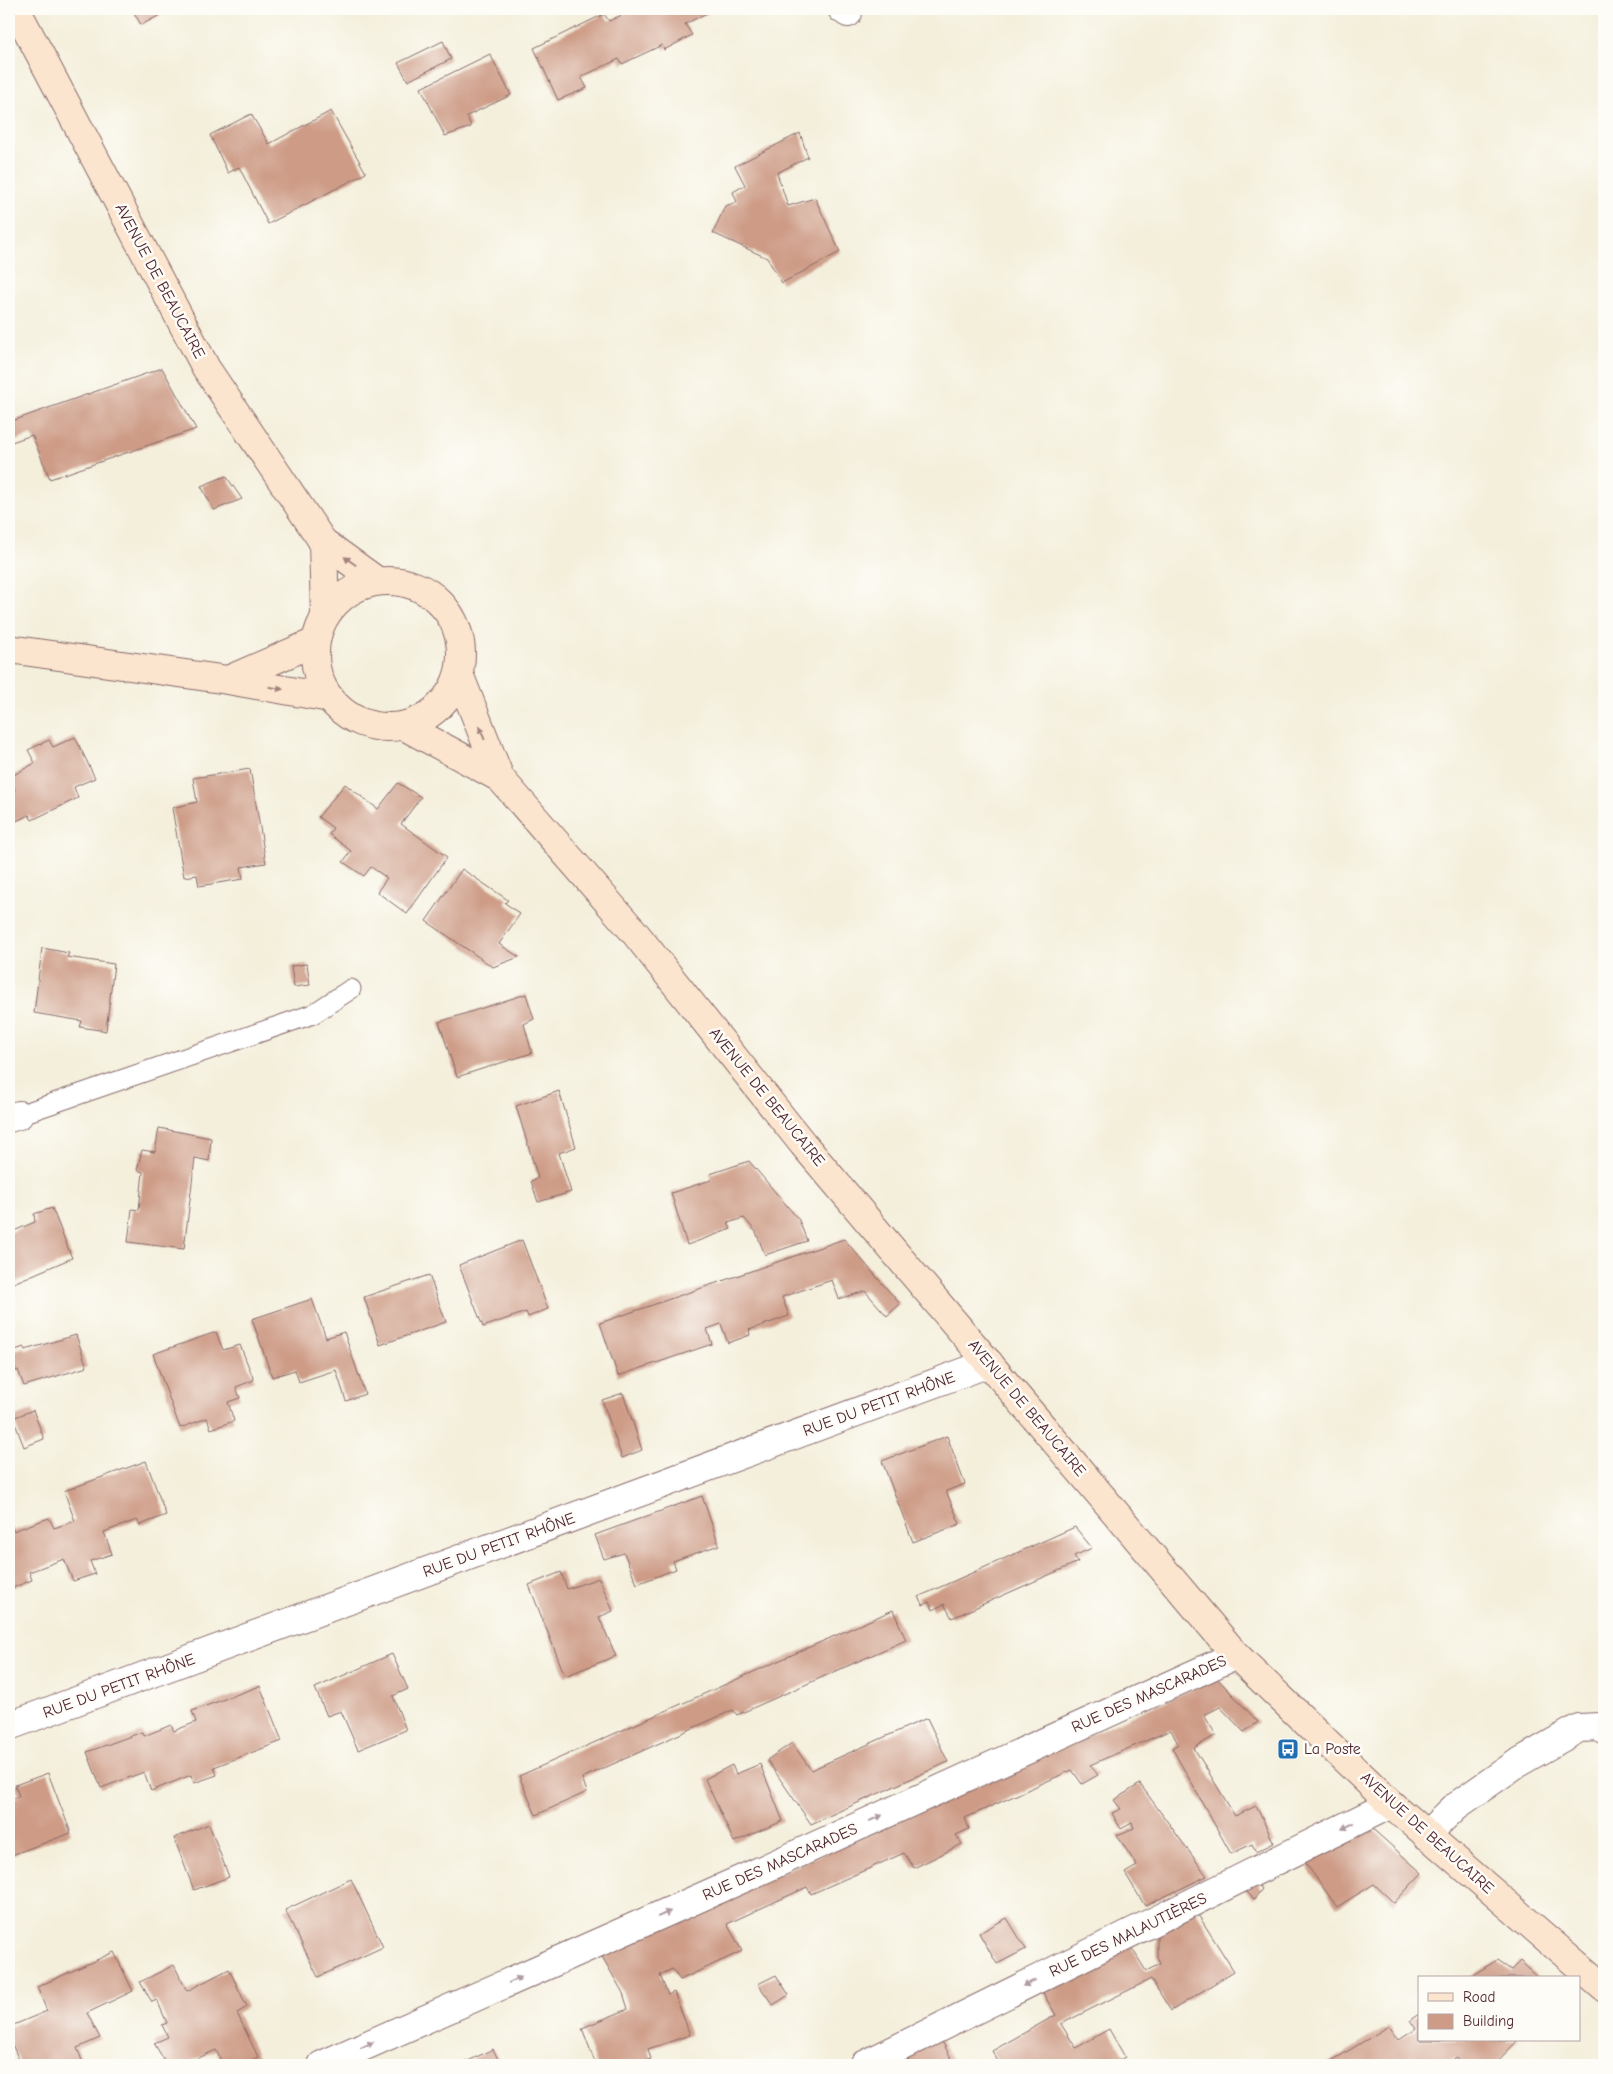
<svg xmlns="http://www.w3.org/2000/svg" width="1613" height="2074" font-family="'Comic Neue',sans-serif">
  <rect width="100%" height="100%" fill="#fdfcf7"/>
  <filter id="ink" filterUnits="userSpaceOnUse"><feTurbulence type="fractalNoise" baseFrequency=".02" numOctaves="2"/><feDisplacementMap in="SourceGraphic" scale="10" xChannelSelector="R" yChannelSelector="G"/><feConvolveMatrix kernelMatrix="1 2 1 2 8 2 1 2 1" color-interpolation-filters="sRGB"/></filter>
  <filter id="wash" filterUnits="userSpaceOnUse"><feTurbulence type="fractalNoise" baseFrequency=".0096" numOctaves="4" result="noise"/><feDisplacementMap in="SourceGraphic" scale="20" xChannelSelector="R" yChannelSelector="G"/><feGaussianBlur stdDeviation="1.12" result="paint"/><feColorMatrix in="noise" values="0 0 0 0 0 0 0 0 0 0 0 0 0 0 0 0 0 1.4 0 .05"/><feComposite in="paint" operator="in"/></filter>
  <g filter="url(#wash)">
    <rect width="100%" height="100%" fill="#f4efdb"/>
    <g id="blocks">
      <g fill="#cd9b86">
        <polygon points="132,9 172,9 141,25"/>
        <polygon points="634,9 715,9 685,24 692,35 664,50 662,45 622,64 619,59 581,77 587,88 558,100 534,48 604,14 609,21"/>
        <polygon points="443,41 451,59 408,81 398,63"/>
        <polygon points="490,54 511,95 467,116 471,127 445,136 421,88"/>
        <polygon points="331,111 366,173 268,224 239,167 228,173 210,135 251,114 269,144"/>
        <polygon points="800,133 808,157 777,173 788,206 815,198 840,252 782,283 767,258 713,233 725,206 737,202 733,192 745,185 735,166"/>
        <polygon points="162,368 196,429 50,479 32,435 9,443 9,422"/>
        <polygon points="226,476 242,499 214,510 201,486"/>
        <polygon points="75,737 95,778 74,787 78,798 32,820 29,815 10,824 9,792 15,790 10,777 35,763 28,750 49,740 53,747"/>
        <polygon points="250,769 266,863 241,867 243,879 199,886 197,875 184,877 172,808 197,802 193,778"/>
        <polygon points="398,783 421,797 401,824 447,857 407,914 377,892 387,878 371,867 364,876 343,862 351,851 329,834 333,828 318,817 345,784 378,809"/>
        <polygon points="462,869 508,900 505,903 520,914 499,944 519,957 493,967 426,921"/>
        <polygon points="42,948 69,953 67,957 114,964 106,1031 80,1027 82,1021 34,1013"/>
        <polygon points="307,964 310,985 294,987 291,966"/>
        <polygon points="526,994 534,1019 524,1024 532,1053 457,1077 439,1022"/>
        <polygon points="559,1091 576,1147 559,1153 571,1192 538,1202 531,1181 538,1178 516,1106"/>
        <polygon points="159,1128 211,1138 209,1161 195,1158 184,1249 128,1242 132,1209 139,1210 143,1172 137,1170 142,1150 155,1152"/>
        <polygon points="749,1161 799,1220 807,1241 765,1255 756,1232 744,1218 728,1223 731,1229 687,1245 671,1193 711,1180 710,1174"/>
        <polygon points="52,1208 72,1258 9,1285 9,1233 35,1222 34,1214"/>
        <polygon points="844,1239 900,1304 887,1316 865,1291 839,1299 832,1280 782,1297 789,1316 749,1330 750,1335 728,1343 721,1324 707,1329 712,1344 618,1376 600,1323"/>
        <polygon points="522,1240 548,1309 528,1317 526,1312 483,1327 459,1265"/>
        <polygon points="429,1275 446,1322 380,1345 364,1297"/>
        <polygon points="312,1299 326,1338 344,1332 365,1394 346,1401 336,1370 299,1382 295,1370 272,1377 252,1319"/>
        <polygon points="216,1332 223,1350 240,1345 254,1380 236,1387 240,1398 228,1402 234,1421 211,1429 207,1418 180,1428 153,1354"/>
        <polygon points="76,1335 87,1367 24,1386 18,1370 16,1371 9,1352 24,1347 25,1350"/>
        <polygon points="623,1393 642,1450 622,1458 602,1400"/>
        <polygon points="33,1410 44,1439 24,1447 13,1418"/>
        <polygon points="947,1436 965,1484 946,1491 960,1524 913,1542 882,1461"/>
        <polygon points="146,1461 166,1515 140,1525 137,1520 104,1532 112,1554 90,1561 95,1574 73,1581 64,1559 29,1572 32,1580 12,1588 9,1579 9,1519 13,1531 49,1518 54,1528 75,1521 64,1491"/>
        <polygon points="702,1496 719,1545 673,1561 676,1569 637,1584 624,1553 604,1559 595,1535"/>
        <polygon points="1075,1527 1092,1548 1074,1556 1078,1562 952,1618 944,1604 933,1610 929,1602 923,1605 918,1597"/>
        <polygon points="561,1572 567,1589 599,1578 613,1611 599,1617 616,1656 565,1676 529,1585"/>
        <polygon points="893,1610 906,1640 737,1715 733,1710 582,1778 587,1792 536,1815 519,1776"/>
        <polygon points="392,1654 408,1689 393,1696 406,1730 358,1750 341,1711 327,1716 315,1688"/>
        <polygon points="1217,1678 1258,1722 1244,1732 1220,1707 1204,1715 1216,1735 1194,1748 1235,1816 1256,1806 1274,1843 1256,1852 1252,1844 1231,1854 1172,1748 1178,1744 1171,1730 1090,1765 1098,1775 1082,1784 1072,1770 965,1818 969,1829 956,1835 962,1844 914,1868 904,1853 811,1894 807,1887 727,1924 742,1951 680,1980 672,1969 660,1975 668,1995 674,1992 690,2035 648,2049 651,2059 633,2065 596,2065 582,2028 628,2009 623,1993 600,1953"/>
        <polygon points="260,1686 282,1741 214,1767 217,1775 194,1783 191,1775 151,1791 144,1772 101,1788 87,1752 142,1732 144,1736 171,1725 174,1731 196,1722 192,1711"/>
        <polygon points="927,1718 948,1762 811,1824 767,1760 792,1743 811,1770"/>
        <polygon points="760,1764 783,1821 734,1842 705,1779 732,1765 736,1774"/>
        <polygon points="48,1773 71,1833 9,1856 9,1800 19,1796 15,1785"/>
        <polygon points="1140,1784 1207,1876 1145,1906 1125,1873 1137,1866 1117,1835 1134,1828 1132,1823 1121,1829 1112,1813 1121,1809 1114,1800"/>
        <polygon points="209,1824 229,1877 194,1890 174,1838"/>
        <polygon points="1367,1824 1422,1873 1394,1903 1374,1884 1337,1907 1302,1858"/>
        <polygon points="351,1879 383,1947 318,1977 285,1910"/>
        <polygon points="1253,1879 1262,1889 1254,1899 1243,1888"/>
        <polygon points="1195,1910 1234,1971 1171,2011 1151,1979 1061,2024 1076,2048 1109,2029 1125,2057 1111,2065 1000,2065 992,2051 1056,2015 1039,1986 1128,1942 1146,1971 1160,1964 1157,1957 1157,1928"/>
        <polygon points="1007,1918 1026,1949 997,1964 979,1933"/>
        <polygon points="114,1952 133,1991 87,2013 100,2038 77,2048 84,2065 21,2065 9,2037 9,2027 47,2011 37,1987"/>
        <polygon points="1497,1960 1511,1970 1520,1961 1539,1978 1468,1978"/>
        <polygon points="174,1965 187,1991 229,1969 247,2007 237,2013 258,2057 242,2065 223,2065 216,2050 183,2065 167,2065 154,2043 168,2037 162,2025 167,2023 157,2000 152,2002 140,1982"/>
        <polygon points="776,1975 789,1995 773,2005 758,1984"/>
        <polygon points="1419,2014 1419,2040 1518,2040 1494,2065 1462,2065 1457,2058 1445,2065 1325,2065 1389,2026 1399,2040 1416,2029 1410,2020"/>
        <polygon points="939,2036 955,2065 896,2065 908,2060 904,2053"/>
        <polygon points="493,2049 501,2065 460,2065"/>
      </g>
    </g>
  </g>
  <g filter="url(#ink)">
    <use href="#blocks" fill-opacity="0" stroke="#866869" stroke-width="1"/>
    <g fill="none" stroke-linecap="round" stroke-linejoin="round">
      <g stroke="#866869" stroke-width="21">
        <polyline id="lane" points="19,1115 313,1014 351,989"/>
      </g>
      <g stroke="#866869" stroke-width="30">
        <g id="street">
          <polyline points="842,9 848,13"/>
          <polyline points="9,1118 19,1115"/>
          <polyline points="9,1726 989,1363"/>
          <polyline points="1426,1835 1456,1806 1516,1764 1579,1728 1600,1727 1604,1730"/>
          <polyline points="322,2065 751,1875 1236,1655"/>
          <polyline points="864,2065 1391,1804"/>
        </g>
      </g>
      <g stroke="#866869" stroke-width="30">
        <g id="secondary">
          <polyline points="16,9 206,368 323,542 377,581"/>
          <polyline points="323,542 325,616"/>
          <circle cx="388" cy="654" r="73"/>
          <polyline points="9,649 228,680 330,698"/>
          <polyline points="459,674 500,778"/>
          <polyline points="228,680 315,642"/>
          <polyline points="404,726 500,778 635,933 803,1144 1236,1655 1391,1804 1604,1988"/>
        </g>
      </g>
      <use href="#lane" stroke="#fff" stroke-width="19"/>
      <use href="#street" stroke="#fff" stroke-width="28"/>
      <use href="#secondary" stroke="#fce5cf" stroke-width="28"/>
    </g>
    <defs><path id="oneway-solid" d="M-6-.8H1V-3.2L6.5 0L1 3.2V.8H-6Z" transform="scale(1.25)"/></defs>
    <g fill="#a3827d">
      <use href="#oneway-solid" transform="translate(350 561) rotate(-145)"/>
      <use href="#oneway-solid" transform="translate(276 688) rotate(10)"/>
      <use href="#oneway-solid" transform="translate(482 733) rotate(-111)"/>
    </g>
    <g fill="#ae9aa0">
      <use href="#oneway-solid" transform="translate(876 1818) rotate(-24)"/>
      <use href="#oneway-solid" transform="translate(1348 1826) rotate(154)"/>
      <use href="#oneway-solid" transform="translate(664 1914) rotate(-24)"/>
      <use href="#oneway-solid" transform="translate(515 1980) rotate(-24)"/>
      <use href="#oneway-solid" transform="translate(1029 1983) rotate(154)"/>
      <use href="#oneway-solid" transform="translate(367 2045) rotate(-24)"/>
    </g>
  </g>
  <defs>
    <g id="bus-square" transform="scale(1.125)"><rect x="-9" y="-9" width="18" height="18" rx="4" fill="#1f6fb2" stroke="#fdfcf7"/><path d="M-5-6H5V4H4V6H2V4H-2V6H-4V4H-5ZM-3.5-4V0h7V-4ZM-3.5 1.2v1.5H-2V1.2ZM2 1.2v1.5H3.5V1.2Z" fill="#fff"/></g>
  </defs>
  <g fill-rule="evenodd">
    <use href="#bus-square" x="1288" y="1749"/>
  </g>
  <g text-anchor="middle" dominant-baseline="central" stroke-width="5" stroke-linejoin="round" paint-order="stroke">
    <g font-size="16" fill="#4a1f2b" stroke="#fdfcf7">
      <text transform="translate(160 281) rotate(62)">AVENUE DE BEAUCAIRE</text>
      <text transform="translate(767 1097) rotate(51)">AVENUE DE BEAUCAIRE</text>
      <text transform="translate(879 1404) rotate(-20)">RUE DU PETIT RHÔNE</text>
      <text transform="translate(1027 1408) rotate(50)">AVENUE DE BEAUCAIRE</text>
      <text transform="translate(499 1545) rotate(-20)">RUE DU PETIT RHÔNE</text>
      <text transform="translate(119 1686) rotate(-20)">RUE DU PETIT RHÔNE</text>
      <text transform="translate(1149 1694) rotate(-24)">RUE DES MASCARADES</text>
      <text transform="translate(1427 1833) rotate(42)">AVENUE DE BEAUCAIRE</text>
      <text transform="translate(780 1862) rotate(-24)">RUE DES MASCARADES</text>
      <text transform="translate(1128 1935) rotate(-26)">RUE DES MALAUTIÈRES</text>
    </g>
    <g font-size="16" fill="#4a1f2b" stroke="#fdfcf7" text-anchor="start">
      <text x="1304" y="1749">La Poste</text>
    </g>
  </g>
  <rect width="1613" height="2074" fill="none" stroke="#fdfcf7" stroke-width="30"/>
  <rect x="1418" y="1976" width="162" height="65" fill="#fdfcf7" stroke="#b5a4a5"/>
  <rect x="1428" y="1993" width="25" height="8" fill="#fce5cf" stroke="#b5a4a5"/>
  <text x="1463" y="2002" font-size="15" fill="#4a1f2b">Road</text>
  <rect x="1428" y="2014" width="25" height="15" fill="#cd9b86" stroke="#b5a4a5"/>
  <text x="1463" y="2026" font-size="15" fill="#4a1f2b">Building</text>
</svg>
